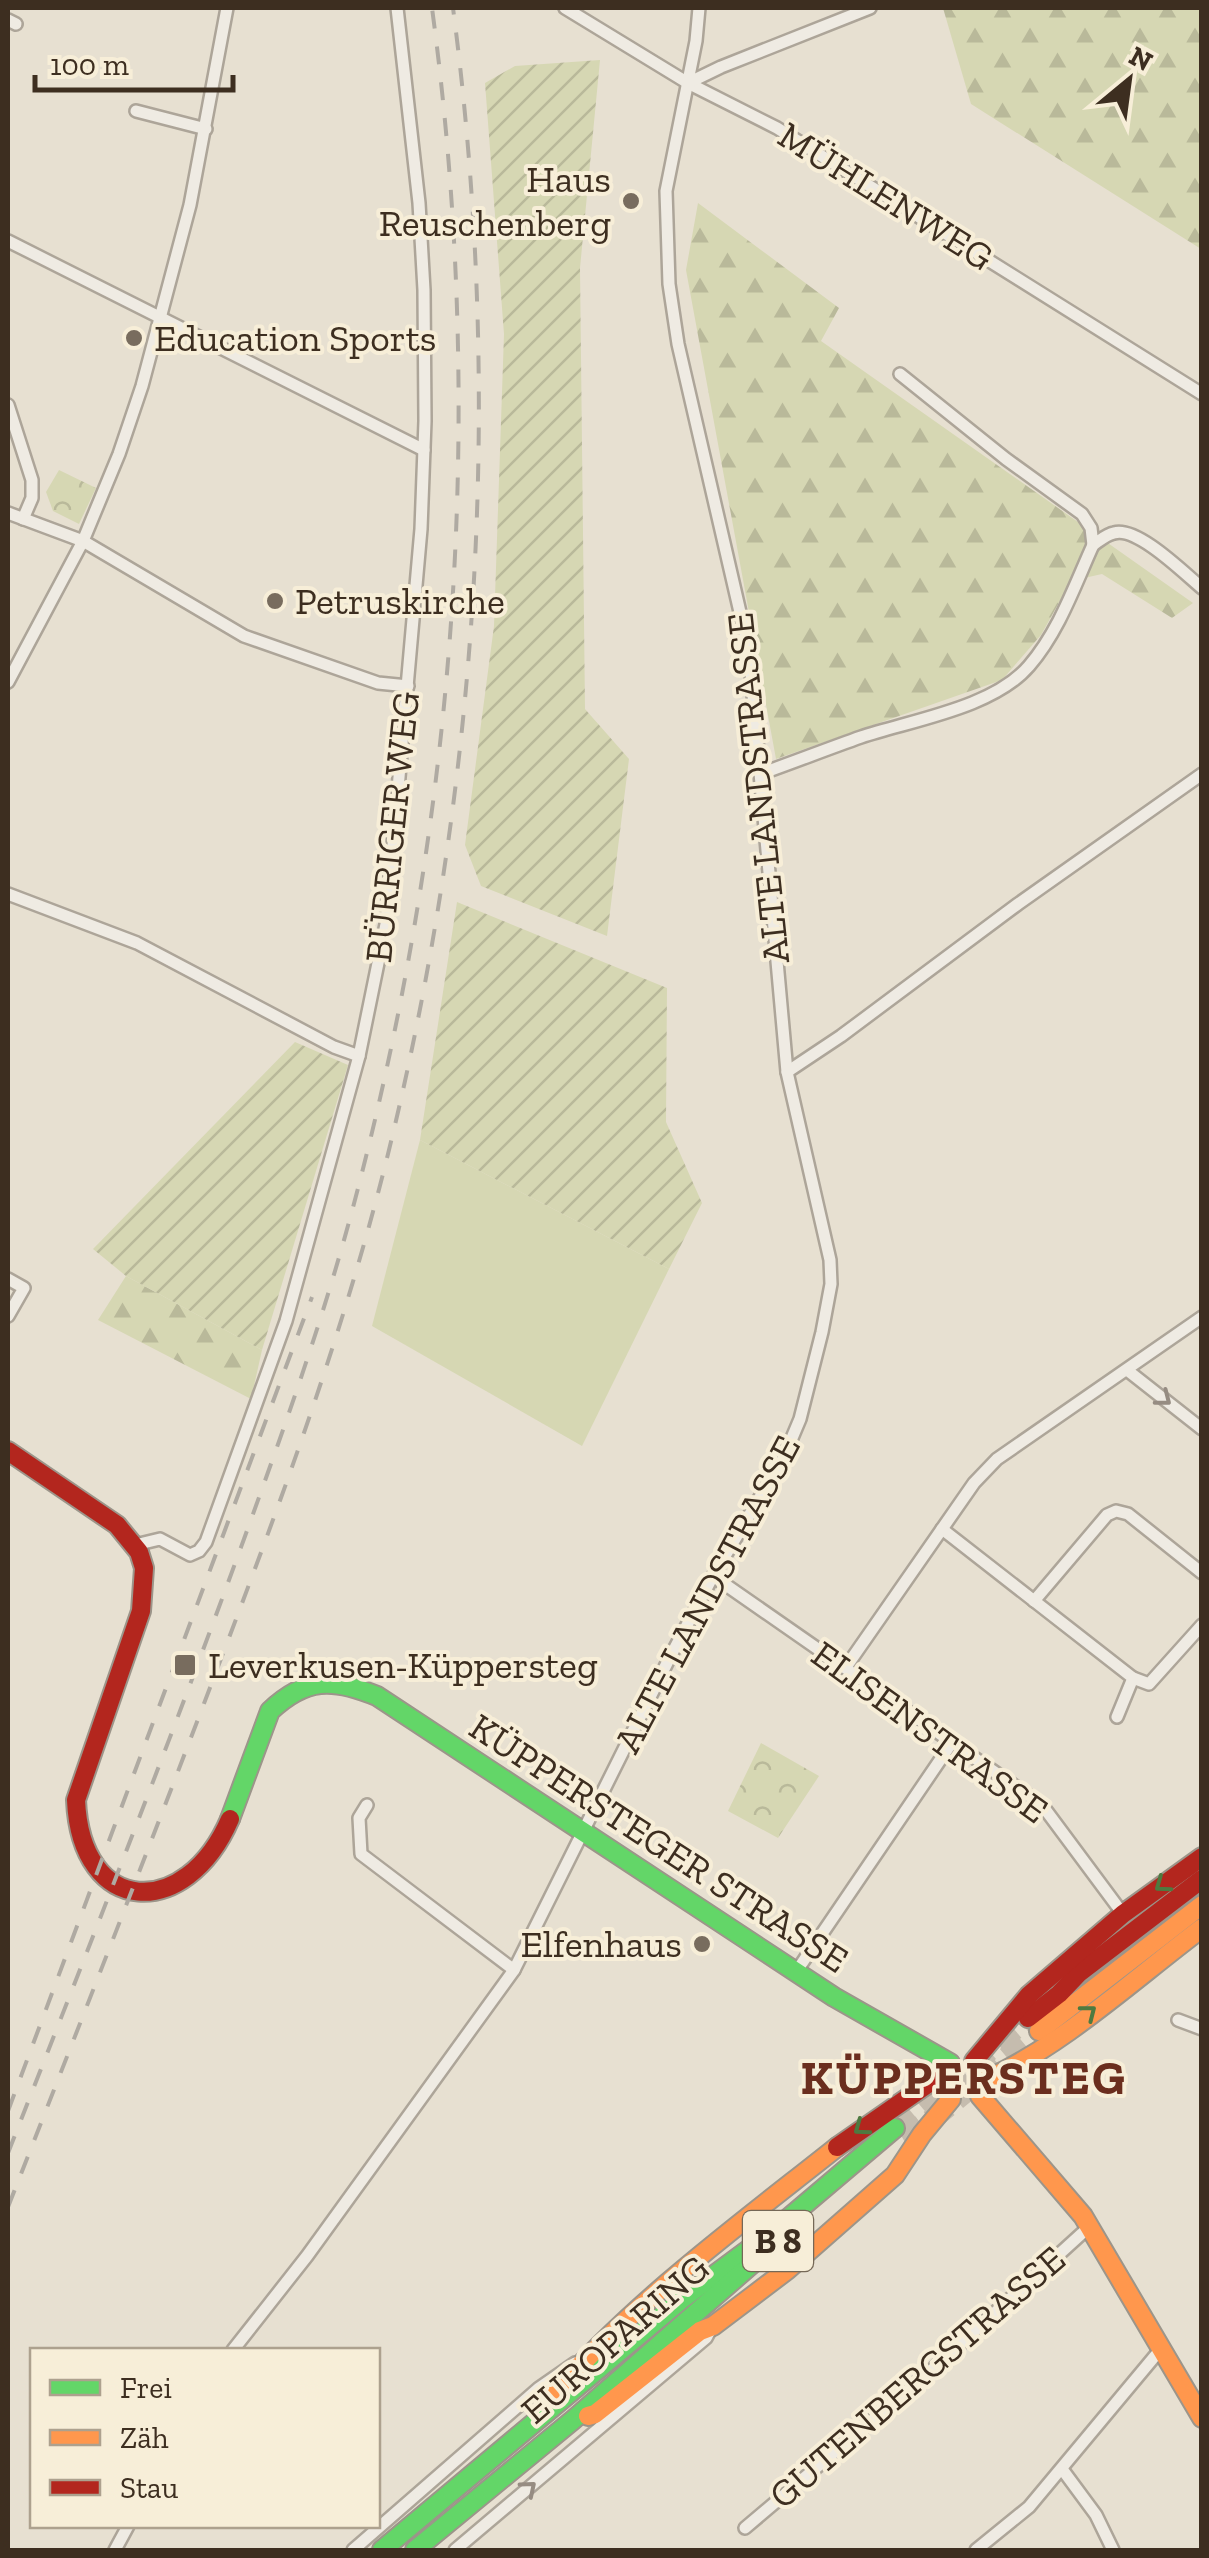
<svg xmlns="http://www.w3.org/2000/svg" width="1209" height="2558" font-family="'Zilla Slab',serif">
  <defs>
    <pattern id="forest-firs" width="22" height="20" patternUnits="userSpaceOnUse" patternTransform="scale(2.5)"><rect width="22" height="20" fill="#d6d7b3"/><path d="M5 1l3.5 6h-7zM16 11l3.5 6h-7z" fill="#b9b99a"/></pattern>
    <pattern id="park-crowns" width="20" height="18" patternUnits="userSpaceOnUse" patternTransform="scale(2.5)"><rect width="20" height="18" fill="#d6d7b3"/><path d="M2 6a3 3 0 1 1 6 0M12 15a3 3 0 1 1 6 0" fill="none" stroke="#b9b99a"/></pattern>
    <pattern id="garden-furrows" width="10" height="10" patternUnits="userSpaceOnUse" patternTransform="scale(2.5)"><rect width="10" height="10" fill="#d6d7b3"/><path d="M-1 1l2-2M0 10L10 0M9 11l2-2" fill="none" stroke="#b9b99a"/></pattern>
  </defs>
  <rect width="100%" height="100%" fill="#e7e0d1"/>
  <polygon fill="#d6d7b3" points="420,1140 669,1269 582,1446 372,1326"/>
  <g fill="url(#forest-firs)">
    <polygon points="943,8 1201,8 1201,249 971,104"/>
    <polygon points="698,203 839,308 821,341 1193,603 1172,618 1102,574 1071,581 1041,635 1002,680 776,759 686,270"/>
    <polygon points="126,1276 262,1350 251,1399 98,1320"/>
  </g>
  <g fill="url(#park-crowns)">
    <polygon points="59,470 96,488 79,524 53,511 46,492"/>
    <polygon points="761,1743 819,1776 778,1838 728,1811"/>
  </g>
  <g fill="url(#garden-furrows)">
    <polygon points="600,60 580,268 585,709 629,759 607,936 481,886 465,845 494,626 504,334 485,83 515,66"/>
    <polygon points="457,902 667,988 666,1122 702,1203 669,1269 420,1140"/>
    <polygon points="295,1042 348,1065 262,1350 126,1276 93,1249"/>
  </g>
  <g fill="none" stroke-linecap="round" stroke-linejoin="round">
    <g stroke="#c5bcae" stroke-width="22" stroke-dasharray="22 11" stroke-linecap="butt">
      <polyline points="896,2128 1028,2018"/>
      <polyline points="902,2137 930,2121 1039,2031"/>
    </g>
    <g stroke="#ada599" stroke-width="16">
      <g id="street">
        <polyline points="565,8 688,83 777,128 1202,394"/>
        <polyline points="8,20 16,24"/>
        <polyline points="688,83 721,67 870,8"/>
        <polyline points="136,111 206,129"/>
        <polyline points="8,241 424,450"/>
        <path d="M900 374 1006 459 1082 514 1091 528 1093 545C1099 541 1107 534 1114 533 1137 526 1184 573 1202 588"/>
        <polyline points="8,405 32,480 32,498 23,519"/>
        <polyline points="8,513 83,541 244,636 378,683 408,686"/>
        <polyline points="8,682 83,541 119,454 142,386 190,205 227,8"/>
        <path d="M760 774C794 762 827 749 861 737 912 720 993 708 1029 666 1059 631 1074 587 1093 545"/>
        <polyline points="8,894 137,943 334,1047 359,1056"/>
        <polyline points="787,1072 841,1036 1018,904 1202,774"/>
        <polyline points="8,1279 24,1288 8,1316"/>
        <polyline points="1127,1370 1202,1429"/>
        <polyline points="942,1529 1133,1678 1117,1717"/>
        <polyline points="135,1545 160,1539 190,1555 199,1551 206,1542 286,1321 359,1056 386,924 421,529 425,421 424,290 419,203 397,8"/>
        <polyline points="713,1576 1042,1805 1123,1914"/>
        <polyline points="1034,1601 1107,1515 1116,1511 1128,1514 1202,1573"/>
        <polyline points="846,1667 974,1483 997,1459 1202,1317"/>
        <polyline points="1133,1678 1149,1684 1202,1625"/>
        <polyline points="367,1805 359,1818 361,1854 514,1970"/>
        <polyline points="796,1972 953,1741"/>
        <polyline points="1178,2020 1202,2029"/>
        <polyline points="233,2350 307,2256 514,1970 668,1661 713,1576 784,1457 800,1419 822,1332 831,1284 830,1260 787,1072 749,651 678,344 669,284 666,191 696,41 699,8"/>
        <polyline points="1062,2469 1096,2515 1113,2550"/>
        <polyline points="745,2528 934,2368 1089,2227"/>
        <polyline points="115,2550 128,2526"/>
        <polyline points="353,2550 539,2388 575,2363"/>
        <polyline points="455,2550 706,2338 712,2327"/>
        <polyline points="976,2550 1029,2507 1160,2350"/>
      </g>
    </g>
    <g stroke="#9c958a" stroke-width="22">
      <g id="fast">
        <path d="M230 1819 270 1711C306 1677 333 1678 377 1696L834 1997 950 2063"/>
        <polyline points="382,2550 682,2299 771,2233 895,2128"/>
        <polyline points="415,2550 573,2420 769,2249"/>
      </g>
    </g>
    <g stroke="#9c958a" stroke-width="22">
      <g id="slow">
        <polyline points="1039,2031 1202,1905"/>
        <path d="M986 2080C1063 2045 1134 1979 1202 1928"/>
        <polyline points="980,2096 1083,2216 1202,2418"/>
        <path d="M554 2394C636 2300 740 2224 837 2147"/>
        <polyline points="588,2416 595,2414 700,2331 713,2326 787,2270 895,2175 922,2134 951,2099"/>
      </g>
    </g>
    <g stroke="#9c958a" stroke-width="22">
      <g id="jam">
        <path d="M8 1451 117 1525 139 1552 144 1568 141 1611 76 1800C81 1917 186 1921 230 1819"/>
        <polyline points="1028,2018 1059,1994 1079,1973 1202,1879"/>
        <polyline points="974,2061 1029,1995 1123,1914 1202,1857"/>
        <polyline points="837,2147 942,2074"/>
      </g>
    </g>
    <use href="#street" stroke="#efebe3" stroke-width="11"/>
    <use href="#fast" stroke="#63d668" stroke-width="18"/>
    <use href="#slow" stroke="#ff974d" stroke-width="18"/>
    <use href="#jam" stroke="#b3261e" stroke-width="18"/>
    <g stroke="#afaaa2" stroke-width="4" stroke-dasharray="18 18" stroke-linecap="butt">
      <polyline points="8,2111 312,1297"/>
      <path d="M8 2153C88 1949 169 1745 244 1539 283 1431 322 1323 352 1211 457 819 486 410 432 8"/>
      <path d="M8 2207C79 2026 150 1846 219 1664 283 1496 345 1328 388 1154 480 779 503 390 453 8"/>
    </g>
  </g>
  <defs><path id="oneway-chevron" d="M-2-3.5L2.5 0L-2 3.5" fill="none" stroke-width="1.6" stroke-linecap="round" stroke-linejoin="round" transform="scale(2.5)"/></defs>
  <g stroke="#968c82">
    <use href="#oneway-chevron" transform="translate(1164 1399) rotate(38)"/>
    <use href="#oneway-chevron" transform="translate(529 2488) rotate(-40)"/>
  </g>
  <g stroke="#4e7a40">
    <use href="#oneway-chevron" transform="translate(1162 1885) rotate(144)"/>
    <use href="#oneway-chevron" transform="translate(1089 2012) rotate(-38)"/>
    <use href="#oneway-chevron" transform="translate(861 2128) rotate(144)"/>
  </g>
  <g fill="#786c5e" stroke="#f7eed8" stroke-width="4">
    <circle cx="631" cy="201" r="10"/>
    <circle cx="134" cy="338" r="10"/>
    <circle cx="275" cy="601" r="10"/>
    <rect x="173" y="1653" width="24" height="24" rx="5"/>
    <circle cx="702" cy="1944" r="10"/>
  </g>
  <g text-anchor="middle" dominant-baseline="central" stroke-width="8" stroke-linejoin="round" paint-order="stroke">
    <rect fill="#f7eed8" stroke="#756857" stroke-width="2.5" x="743" y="2211" width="70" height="60" rx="8"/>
    <g font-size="35" font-weight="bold" fill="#3d2e20">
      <text x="778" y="2241">B 8</text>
    </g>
    <g font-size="38" fill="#3d2e20" stroke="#f7eed8" text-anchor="start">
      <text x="611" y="179" text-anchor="end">Haus<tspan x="611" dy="44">Reuschenberg</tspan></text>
      <text x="154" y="338">Education Sports</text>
      <text x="295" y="601">Petruskirche</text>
      <text x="208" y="1665">Leverkusen-Küppersteg</text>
      <text x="682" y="1944" text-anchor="end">Elfenhaus</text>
    </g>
    <g font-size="38" fill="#3d2e20" stroke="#f7eed8">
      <text transform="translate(886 196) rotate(32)">MÜHLENWEG</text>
      <text transform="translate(758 788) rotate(-96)">ALTE LANDSTRASSE</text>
      <text transform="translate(392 827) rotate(-84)">BÜRRIGER WEG</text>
      <text transform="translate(707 1594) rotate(-62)">ALTE LANDSTRASSE</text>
      <text transform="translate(930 1732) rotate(36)">ELISENSTRASSE</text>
      <text transform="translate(659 1843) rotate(33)">KÜPPERSTEGER STRASSE</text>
      <text transform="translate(615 2339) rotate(-41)">EUROPARING</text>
      <text transform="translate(917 2377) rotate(-41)">GUTENBERGSTRASSE</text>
    </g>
    <g font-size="48" font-weight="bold" letter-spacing="2.5" fill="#6b2e1e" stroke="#f7eed8">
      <text x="964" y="2077">KÜPPERSTEG</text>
    </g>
  </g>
  <rect width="1209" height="2558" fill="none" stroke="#3d2e20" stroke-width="20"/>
  <rect x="30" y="2348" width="350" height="180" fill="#f7eed8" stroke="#ada18e" stroke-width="2.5"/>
  <rect x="50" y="2380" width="50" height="15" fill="#63d668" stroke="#ada18e" stroke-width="2.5"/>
  <text x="120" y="2398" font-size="30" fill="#3d2e20">Frei</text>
  <rect x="50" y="2430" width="50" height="15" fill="#ff974d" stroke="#ada18e" stroke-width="2.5"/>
  <text x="120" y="2448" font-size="30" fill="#3d2e20">Zäh</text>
  <rect x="50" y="2480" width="50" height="15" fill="#b3261e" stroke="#ada18e" stroke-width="2.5"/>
  <text x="120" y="2498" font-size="30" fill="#3d2e20">Stau</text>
  <g transform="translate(1129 80) rotate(29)" stroke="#f7eed8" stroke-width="8" paint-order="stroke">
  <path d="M0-8L18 38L0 25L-18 38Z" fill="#3d2e20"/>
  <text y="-15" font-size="28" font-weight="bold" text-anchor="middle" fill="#3d2e20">N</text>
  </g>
  <path d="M35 75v15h198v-15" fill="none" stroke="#3d2e20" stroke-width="5"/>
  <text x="50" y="75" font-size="30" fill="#3d2e20" stroke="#f7eed8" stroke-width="8" paint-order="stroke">100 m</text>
</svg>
